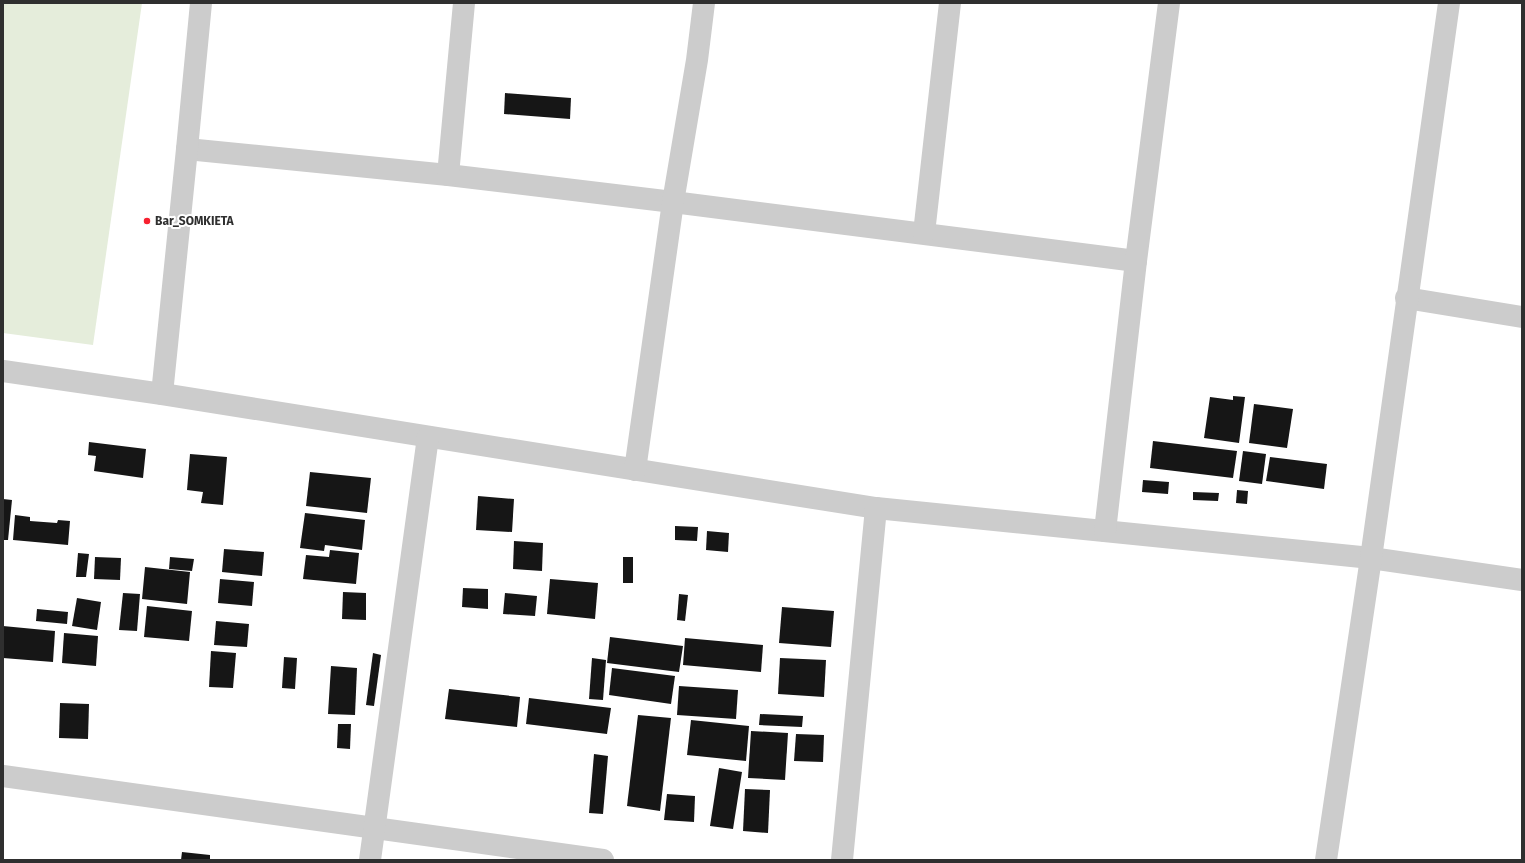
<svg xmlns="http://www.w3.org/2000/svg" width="1525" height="863" font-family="'Fira Sans',sans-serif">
  <rect width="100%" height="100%" fill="#fff"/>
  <polygon fill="#e5eddb" points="3,3 142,3 93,345 3,333"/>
  <g fill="#161616">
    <polygon points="505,93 571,98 570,119 504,114"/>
    <polygon points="1233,396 1245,397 1239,443 1204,438 1210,397 1233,400"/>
    <polygon points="1254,404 1293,409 1287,448 1249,443"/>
    <polygon points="1153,441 1237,451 1233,478 1150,468"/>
    <polygon points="89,442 146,449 143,478 94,471 96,456 88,455"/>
    <polygon points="1243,451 1266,454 1262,484 1239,481"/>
    <polygon points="190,454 227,457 223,505 201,503 203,492 187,490"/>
    <polygon points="1270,457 1327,464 1324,489 1266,481"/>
    <polygon points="310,472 371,478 367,513 306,506"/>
    <polygon points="1143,480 1169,482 1168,494 1142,492"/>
    <polygon points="1237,490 1248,491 1247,504 1236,503"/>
    <polygon points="1193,492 1219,493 1218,501 1193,500"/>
    <polygon points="478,496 514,499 512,532 476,530"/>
    <polygon points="3,499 12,500 8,540 3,540"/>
    <polygon points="305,513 365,520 362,550 325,545 324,551 300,548"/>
    <polygon points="15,515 30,517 30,521 57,523 58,520 70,521 68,545 13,540"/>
    <polygon points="675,526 698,527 697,541 675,540"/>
    <polygon points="707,531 729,533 728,552 706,550"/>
    <polygon points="514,541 543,543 542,571 513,569"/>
    <polygon points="224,549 264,552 262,576 222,572"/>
    <polygon points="330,550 359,553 356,584 303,579 306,555 329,557"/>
    <polygon points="78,553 89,554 86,577 76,577"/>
    <polygon points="95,557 121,558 120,580 94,579"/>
    <polygon points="170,557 194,559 192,571 169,569"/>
    <rect x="623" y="557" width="10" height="26"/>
    <polygon points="145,567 190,572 187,604 142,599"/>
    <polygon points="220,579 254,582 252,606 218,603"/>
    <polygon points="550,579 598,583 595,619 547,614"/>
    <polygon points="463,588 488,589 488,609 462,607"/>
    <polygon points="343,592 366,593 366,620 342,619"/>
    <polygon points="123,593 140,594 137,631 119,630"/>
    <polygon points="505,593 537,596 535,616 503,614"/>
    <polygon points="679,594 688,595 685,621 677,620"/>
    <polygon points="77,598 101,602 97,630 72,626"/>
    <polygon points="147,606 192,611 189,641 144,637"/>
    <polygon points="782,607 834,611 831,647 779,643"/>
    <polygon points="37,609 68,612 67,624 36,621"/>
    <polygon points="216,621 249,624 247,647 214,645"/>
    <polygon points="3,626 55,631 53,662 3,658"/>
    <polygon points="64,633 98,636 96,666 62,663"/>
    <polygon points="610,637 683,646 679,672 607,663"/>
    <polygon points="685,638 763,645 761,672 683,665"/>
    <polygon points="211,651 236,653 233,688 209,687"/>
    <polygon points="373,653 381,655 374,706 366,705"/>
    <polygon points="284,657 297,658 295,689 282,688"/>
    <polygon points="592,658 606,660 603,700 589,699"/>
    <polygon points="780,658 826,660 824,697 778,694"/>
    <polygon points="331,666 357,668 355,715 328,714"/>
    <polygon points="612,668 675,676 671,704 609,695"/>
    <polygon points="679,686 738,690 736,719 677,715"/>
    <polygon points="449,689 520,697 517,727 445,719"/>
    <polygon points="529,698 611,708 607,734 526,724"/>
    <polygon points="60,703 89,704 88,739 59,738"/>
    <polygon points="760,714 803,716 802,727 759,725"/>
    <polygon points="638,715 671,718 660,811 627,806"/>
    <polygon points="691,720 749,726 746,761 687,755"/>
    <polygon points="338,724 351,724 350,749 337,748"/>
    <polygon points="751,731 788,733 785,780 748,778"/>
    <polygon points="796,734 824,735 823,762 794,761"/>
    <polygon points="594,754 608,756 603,814 589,813"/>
    <polygon points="719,768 742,772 733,829 710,826"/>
    <polygon points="745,789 770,790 768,833 743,831"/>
    <polygon points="667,794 695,796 694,822 664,820"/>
    <polygon points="182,852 210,855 210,860 181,860"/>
  </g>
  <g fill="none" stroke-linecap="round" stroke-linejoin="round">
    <g stroke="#ccc" stroke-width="22">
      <polyline points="187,149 448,175 673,202 1136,261"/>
      <polyline points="448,175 464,3"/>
      <polyline points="924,233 950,3"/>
      <polyline points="1406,298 1522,317"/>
      <polyline points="3,371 162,394 876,508 1371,558 1522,580"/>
      <polyline points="162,394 187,149 201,3"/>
      <polyline points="635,470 673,202 697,60 704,3"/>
      <polyline points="1105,531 1136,261 1169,3"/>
      <polyline points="3,776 603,860"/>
      <polyline points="370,860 428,437"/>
      <polyline points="842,860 876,508"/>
      <polyline points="1326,860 1371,558 1449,3"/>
    </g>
  </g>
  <circle fill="#f7202f" stroke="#fff" stroke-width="1.5" cx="147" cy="221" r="4"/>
  <g text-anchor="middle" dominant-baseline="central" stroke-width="4" stroke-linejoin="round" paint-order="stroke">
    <g font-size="12" font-weight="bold" fill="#2f2f2f" stroke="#fff" text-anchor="start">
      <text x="155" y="221">Bar_SOMKIETA</text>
    </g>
  </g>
  <rect width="1525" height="863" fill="none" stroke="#2f2f2f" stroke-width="8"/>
</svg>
